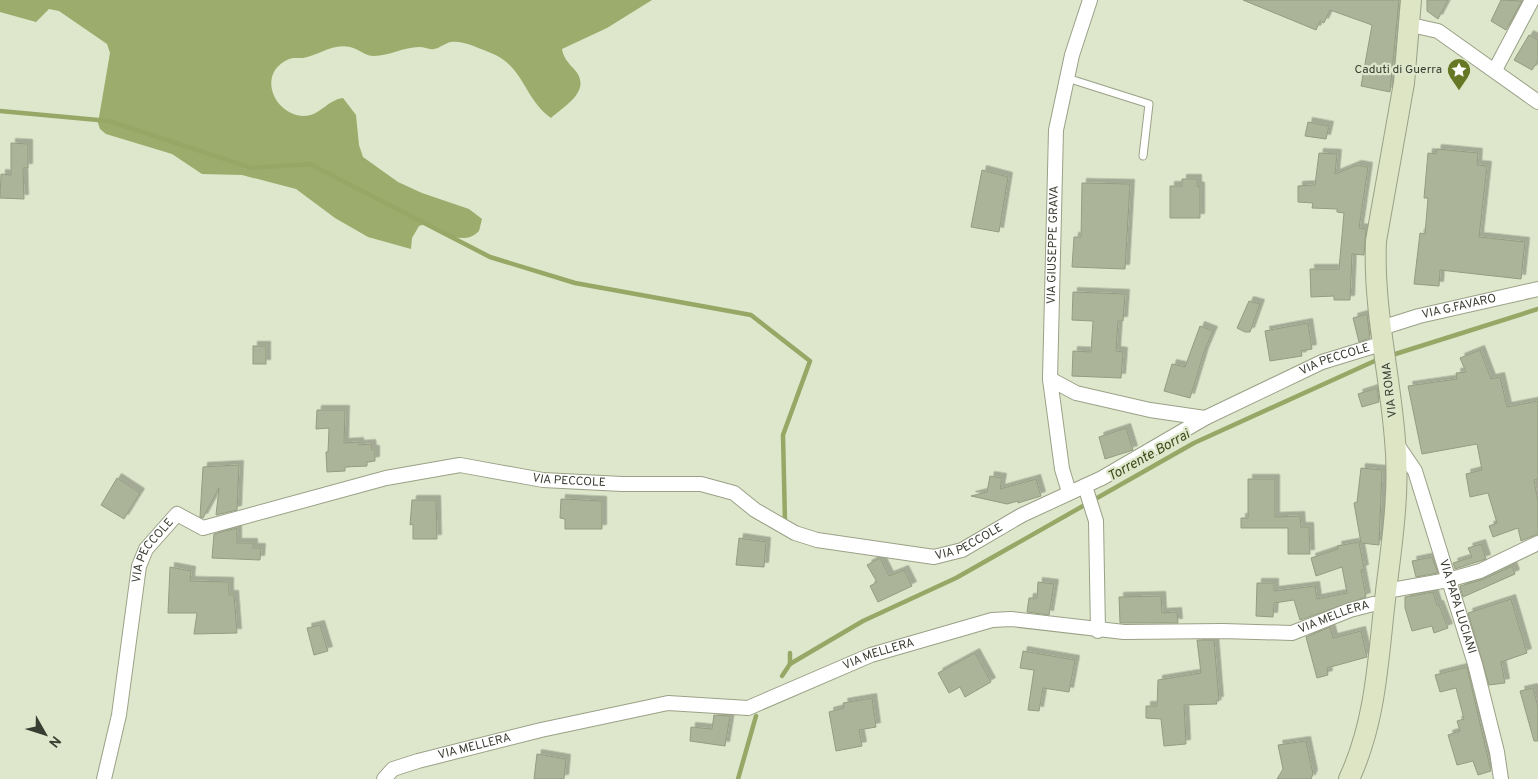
<svg xmlns="http://www.w3.org/2000/svg" width="1538" height="779" font-family="Overpass,sans-serif">
  <defs>
    <filter id="shadow"><feDropShadow dx="4.5" dy="-4.5" stdDeviation="0" flood-color="#0004"/></filter>
  </defs>
  <rect width="100%" height="100%" fill="#dee7cb"/>
  <path fill="#9bac6c" d="M0 0H652L607 28 562 49C563 57 569 64 574 69 593 90 566 105 551 118 524 99 524 66 491 53 481 49 462 40 451 42 445 43 440 48 434 49 429 50 425 47 419 47 404 47 389 56 374 56 365 56 359 49 350 47 332 43 320 55 303 58 296 58 291 57 285 61 257 77 276 116 304 116 320 116 327 100 343 98L356 115 359 145 363 157 398 182 422 193 469 209 482 219 479 231C464 247 441 232 425 224L419 226 412 238 411 249 368 237 335 218 296 189 242 175 202 174 172 154 106 134 100 129 98 123 110 53 107 44 59 11 49 9 36 22 0 12Z"/>
  <g fill="none" stroke-linecap="round" stroke-linejoin="round">
    <g stroke="#96a766" stroke-width="4.5">
      <polyline points="0,111 109,121 252,168 310,164 490,257 575,283 751,315 810,361 783,435 785,522"/>
      <polyline points="1389,356 1538,309"/>
      <polyline points="790,664 863,621 956,578 1194,443 1379,359"/>
      <polyline points="782,676 790,664 790,653"/>
      <polyline points="738,779 756,716"/>
    </g>
  </g>
  <g fill="#abb398" stroke="#949c81" filter="url(#shadow)">
    <polygon points="1243,0 1399,0 1390,92 1361,86 1372,25 1330,10 1324,23 1320,21 1316,30"/>
    <polygon points="1427,0 1448,0 1438,19 1427,11"/>
    <polygon points="1501,0 1522,1 1506,30 1491,21"/>
    <polygon points="1529,35 1538,40 1538,61 1532,70 1514,60"/>
    <polygon points="1308,122 1329,126 1326,139 1305,136"/>
    <polygon points="11,143 28,144 28,168 23,168 24,199 0,198 1,174 11,175"/>
    <polygon points="1437,149 1478,153 1477,165 1487,166 1479,237 1525,242 1521,279 1440,270 1439,286 1414,284 1420,233 1425,234 1428,198 1424,198 1428,153 1436,154"/>
    <polygon points="1319,153 1337,154 1335,174 1357,165 1368,167 1359,228 1366,229 1364,255 1352,254 1350,300 1334,300 1334,296 1311,297 1310,269 1339,269 1344,213 1337,212 1337,209 1312,208 1313,203 1298,202 1298,186 1315,185"/>
    <polygon points="982,170 1008,177 999,232 971,227"/>
    <polygon points="1182,179 1197,179 1197,186 1200,187 1200,218 1170,218 1170,186 1182,186"/>
    <polygon points="1082,183 1130,184 1125,269 1072,267 1074,237 1081,237"/>
    <polygon points="1073,292 1125,294 1123,321 1118,321 1116,351 1123,352 1121,378 1072,376 1073,351 1091,352 1093,321 1072,320"/>
    <polygon points="1249,301 1260,304 1250,332 1245,332 1237,328"/>
    <polygon points="1367,314 1370,338 1359,342 1353,318"/>
    <polygon points="1308,323 1312,349 1301,351 1302,356 1270,361 1265,331"/>
    <polygon points="1200,326 1213,331 1204,352 1190,398 1164,391 1172,364 1185,367"/>
    <rect x="253" y="346" width="13" height="18"/>
    <polygon points="1480,350 1491,379 1500,377 1507,407 1538,401 1538,479 1534,480 1538,502 1538,534 1521,541 1518,528 1493,537 1489,526 1497,523 1488,493 1470,497 1466,474 1482,470 1477,444 1422,454 1408,386 1457,379 1456,373 1466,372 1460,358"/>
    <polygon points="1377,388 1379,402 1362,407 1358,394"/>
    <polygon points="317,410 345,410 344,443 359,442 359,445 371,444 372,450 375,450 375,461 367,462 367,466 345,467 345,471 327,472 326,452 328,452 329,428 316,429"/>
    <polygon points="1126,428 1133,450 1105,459 1099,437"/>
    <polygon points="239,465 237,510 216,515 219,488 203,518 200,517 203,467"/>
    <polygon points="1361,468 1382,470 1379,545 1361,543 1354,503 1357,502"/>
    <polygon points="990,476 1002,478 1000,489 1036,479 1041,496 1018,503 1018,501 1007,504 971,496 987,492"/>
    <polygon points="117,478 140,493 124,519 101,505"/>
    <polygon points="1248,479 1275,479 1275,517 1300,516 1301,527 1309,527 1310,554 1288,554 1288,528 1241,528 1241,518 1248,518"/>
    <polygon points="561,499 602,501 602,529 565,529 565,519 560,518"/>
    <polygon points="412,500 436,500 437,539 413,539 413,524 410,525"/>
    <polygon points="237,528 237,543 253,543 253,548 261,548 260,560 212,558 214,534"/>
    <polygon points="739,538 766,542 764,567 736,565"/>
    <polygon points="1359,542 1364,569 1361,570 1366,597 1300,620 1294,600 1274,603 1273,617 1256,616 1257,583 1274,583 1274,591 1315,586 1317,599 1347,593 1342,567 1316,576 1311,558 1338,549 1337,546"/>
    <polygon points="1481,544 1486,559 1455,569 1453,563 1472,557 1468,548"/>
    <polygon points="1432,557 1438,573 1416,577 1412,561"/>
    <polygon points="880,558 889,576 904,570 912,586 878,602 870,586 877,582 867,565"/>
    <polygon points="1512,566 1515,574 1463,597 1460,586 1484,579"/>
    <polygon points="170,567 191,571 190,581 229,582 229,595 234,595 237,633 194,634 197,613 168,613"/>
    <polygon points="1038,582 1054,584 1049,615 1027,612 1029,598 1037,598"/>
    <polygon points="1433,592 1437,605 1439,605 1448,628 1434,633 1432,626 1412,631 1405,608 1405,597"/>
    <polygon points="1161,596 1162,613 1177,612 1178,623 1120,623 1119,597"/>
    <polygon points="1511,599 1527,653 1501,662 1505,683 1489,685 1468,613"/>
    <polygon points="320,625 328,651 314,655 307,628"/>
    <polygon points="1330,627 1333,638 1361,631 1367,657 1327,668 1328,675 1317,678 1306,637"/>
    <polygon points="1197,640 1214,640 1219,701 1216,701 1217,704 1184,705 1186,744 1164,746 1161,719 1146,718 1146,706 1157,706 1158,680 1201,673"/>
    <polygon points="1023,651 1075,660 1069,692 1043,688 1039,711 1028,710 1034,670 1020,668"/>
    <polygon points="975,653 991,682 965,697 960,687 949,693 938,673"/>
    <polygon points="1467,667 1491,771 1478,775 1473,761 1457,765 1448,735 1460,731 1457,721 1464,719 1456,688 1440,692 1435,675"/>
    <polygon points="1533,688 1538,707 1538,741 1534,741 1520,691"/>
    <polygon points="872,698 876,727 859,730 862,746 836,751 829,712 844,708 843,703"/>
    <polygon points="714,715 730,716 725,746 690,741 691,727 712,729"/>
    <polygon points="1306,741 1313,774 1311,779 1277,779 1283,769 1278,745"/>
    <polygon points="537,754 566,759 564,779 534,779"/>
  </g>
  <g fill="none" stroke-linecap="round" stroke-linejoin="round">
    <g stroke="#9aa187" stroke-width="9">
      <polyline id="lane" points="1067,78 1149,104 1143,156"/>
    </g>
    <g stroke="#9aa187" stroke-width="16">
      <g id="street">
        <polyline points="1411,25 1438,31 1538,102"/>
        <polyline points="1495,70 1532,0"/>
        <path id="s1" d="M1381 328 1419 316 1538 289"/>
        <polyline points="1050,379 1076,393 1150,410 1205,418"/>
        <path id="s2" d="M1396 443 1415 471 1475 664 1497 752 1501 779"/>
        <polyline points="1085,486 1096,521 1098,631"/>
        <path id="s3" d="M1069 492 1062 469 1050 379 1056 130 1072 55 1090 0"/>
        <polyline points="1386,591 1448,580 1480,571 1538,543"/>
        <path id="s4" d="M104 779 119 715 139 566 146 549 177 514 203 528 386 478 460 465 543 480 622 484H701L734 493 755 510 795 533 817 540 934 557 962 550 1022 515 1102 478 1205 418 1322 362 1384 343"/>
        <path id="s5" d="M384 779 393 769 418 761 541 730 668 703 748 708 871 655 992 620 1011 619 1124 632 1223 631 1292 633 1350 610 1373 604 1385 605"/>
      </g>
    </g>
    <g stroke="#9aa187" stroke-width="22">
      <path id="secondary" d="M1349 779C1377 719 1378 656 1386 591 1392 542 1400 490 1395 440 1390 374 1373 308 1376 241L1404 83 1411 0"/>
    </g>
    <use href="#lane" stroke="#fff" stroke-width="7"/>
    <use href="#street" stroke="#fff" stroke-width="14"/>
    <use href="#secondary" stroke="#dee5c5" stroke-width="20"/>
  </g>
  <defs>
    <g id="sight-pin" transform="scale(1.25)"><path d="M0 17L-7.5 6A9.5 9.5 0 1 1 7.5 6Z" fill="#667826" stroke="#dee7cb"/><path d="M0-6L1.8-2.2L6-1.7L2.9 1.2L3.7 5.4L0 3.3L-3.7 5.4L-2.9 1.2L-6-1.7L-1.8-2.2Z" fill="#fff"/></g>
  </defs>
  <g fill-rule="evenodd">
    <use href="#sight-pin" x="1459" y="70"/>
  </g>
  <g text-anchor="middle" dominant-baseline="central" stroke-width="4.5" stroke-linejoin="round" paint-order="stroke">
    <g font-size="12" fill="#3a3e32" stroke="#dee7cb" text-anchor="end">
      <text x="1442" y="70">Caduti di Guerra</text>
    </g>
    <g font-size="12" fill="#3a3e32" stroke="#dee7cb">
      <text stroke="none"><textPath href="#s3" startOffset="249">VIA GIUSEPPE GRAVA</textPath></text>
      <text stroke="none"><textPath href="#s1" startOffset="81">VIA G.FAVARO</textPath></text>
      <text stroke="none"><textPath href="#s4" startOffset="1515">VIA PECCOLE</textPath></text>
      <text transform="translate(1390 390) rotate(-97)">VIA ROMA</text>
      <text stroke="none"><textPath href="#s4" startOffset="686">VIA PECCOLE</textPath></text>
      <text stroke="none"><textPath href="#s4" startOffset="1105">VIA PECCOLE</textPath></text>
      <text stroke="none"><textPath href="#s4" startOffset="236">VIA PECCOLE</textPath></text>
      <text stroke="none"><textPath href="#s2" startOffset="176">VIA PAPA LUCIANI</textPath></text>
      <text stroke="none"><textPath href="#s5" startOffset="982">VIA MELLERA</textPath></text>
      <text stroke="none"><textPath href="#s5" startOffset="518">VIA MELLERA</textPath></text>
      <text stroke="none"><textPath href="#s5" startOffset="98">VIA MELLERA</textPath></text>
    </g>
    <g font-size="14" font-style="italic" fill="#3f4a1a" stroke="#dee7cb">
      <text transform="translate(1149 456) rotate(-29)">Torrente Borrai</text>
    </g>
  </g>
  <g transform="translate(45 734) rotate(129)" stroke="#dee7cb" stroke-width="4" paint-order="stroke">
  <path d="M0-4L9 19L0 12L-9 19Z" fill="#3a3e32"/>
  <text y="-8" font-size="14" font-weight="bold" text-anchor="middle" fill="#3a3e32">N</text>
  </g>
</svg>
